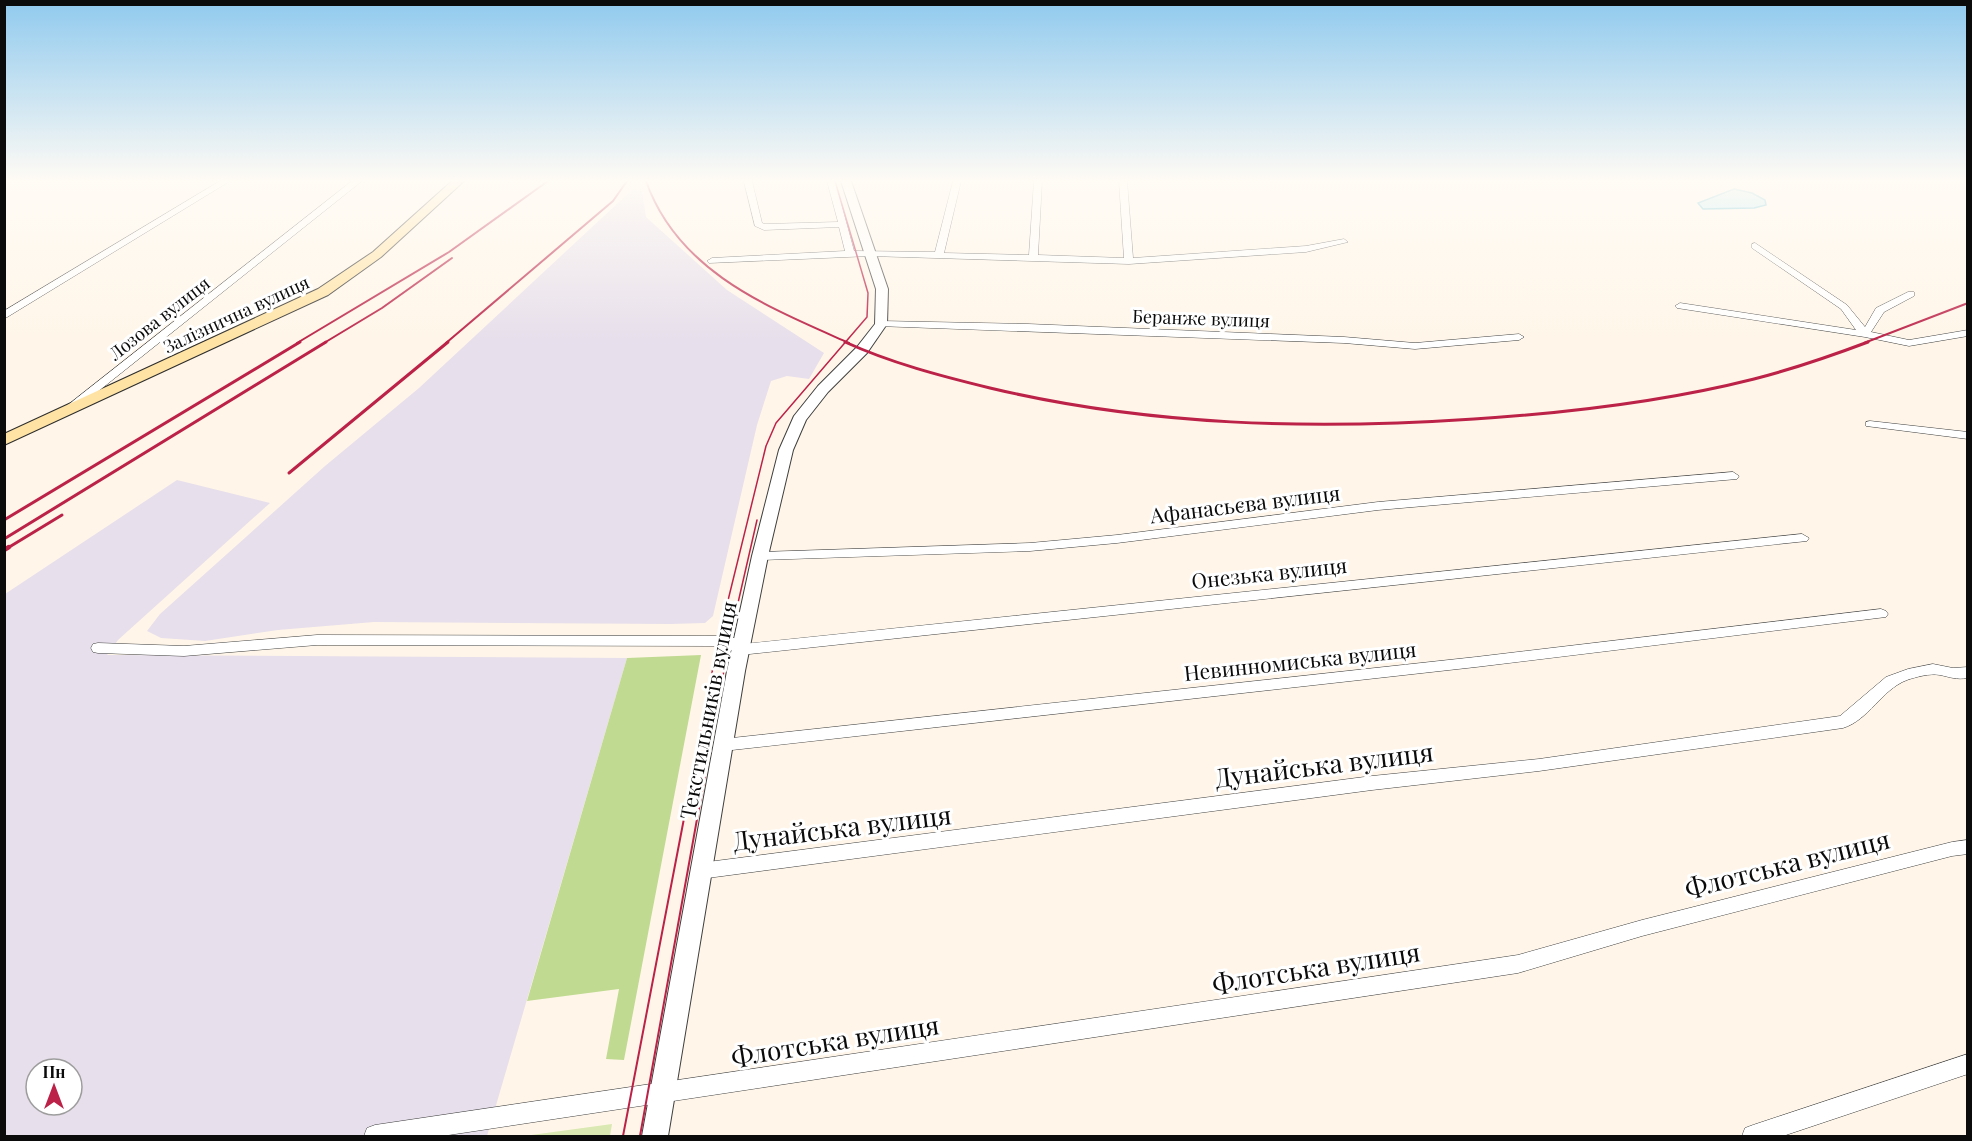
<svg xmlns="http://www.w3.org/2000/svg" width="1972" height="1141" font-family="'Playfair Display',serif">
  <rect width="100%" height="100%" fill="#fff6e9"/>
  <g fill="#e7dfeb" fill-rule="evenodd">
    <polygon points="633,189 642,191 646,217 727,290 824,353 809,379 787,376 771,381 757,425 713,616 705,623 671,624 374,622 278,630 205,641 161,638 147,631 160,614 325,466 419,388"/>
    <path d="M177 480 270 503 118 640 107 655 627 658 487 1136H5V594ZM36 1069H72V1105H36Z"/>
  </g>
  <polygon fill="#dae9b3" points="612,1124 610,1136 524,1136"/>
  <polygon fill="#c1da92" points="701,655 624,1060 606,1059 619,989 527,1001 627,658"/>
  <polygon fill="#adeaf7" stroke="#33b0cf" stroke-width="1.5" points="1734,189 1752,193 1765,200 1766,205 1754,208 1703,209 1698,203"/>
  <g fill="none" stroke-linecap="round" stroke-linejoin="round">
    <g stroke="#3e3e3e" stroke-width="1">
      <g id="minor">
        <polygon points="220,181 230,181 4,319 4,311"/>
        <polygon points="352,181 362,181 76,409 68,409 68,405"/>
        <polygon points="744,181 752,181 762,223 765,224 838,222 827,181 835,181 854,251 935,252 953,181 961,181 944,253 1029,255 1034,181 1042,181 1038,255 1124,258 1119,181 1127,181 1133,258 1306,246 1344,239 1348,242 1306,252 1129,264 870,256 709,263 707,261 712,258 845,251 839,227 764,230 755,226"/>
        <polygon points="1755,243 1847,305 1865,327 1876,308 1908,292 1914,292 1914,296 1884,312 1871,332 1909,340 1968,330 1968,336 1909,346 1865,337 1677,308 1675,306 1680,303 1856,330 1841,309 1752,248 1752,244"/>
        <polygon points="881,321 1028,324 1344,337 1415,343 1519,334 1524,337 1519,340 1415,349 1344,343 877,326 877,322"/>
        <polygon points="1870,421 1968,432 1968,439 1866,426 1866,422"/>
        <polygon points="1733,472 1739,476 1737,479 1378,510 1117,543 1030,551 760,560 753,556 760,552 1030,543 1117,535 1378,502"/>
        <polygon points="1802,534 1809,538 1807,541 740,655 726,647 718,646 317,645 184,656 98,653 93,652 91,648 93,644 98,643 184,646 317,635 718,636 734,638 743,644"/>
        <polygon points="1881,609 1886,611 1888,614 1886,617 1476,667 723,751 717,749 715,745 717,741 723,739 1476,657"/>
        <path d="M1933 664 1953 668 1968 667V678C1956 680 1950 677 1940 675 1930 673 1916 677 1907 680 1881 690 1869 720 1843 728L1539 771 1372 790 700 879 694 876 691 871 694 866 700 863 1372 776 1539 759 1840 716 1886 677 1908 669Z"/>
        <polygon points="1968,840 1968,854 1952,856 1642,936 1518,973 442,1136 364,1136 367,1128 375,1125 1518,955 1642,920 1952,842"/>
        <polygon points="1968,1054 1968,1074 1783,1136 1742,1136 1745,1128 1753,1125"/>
      </g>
    </g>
    <g stroke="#3e3e3e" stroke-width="2">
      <polygon id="tertiary" points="841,181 851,181 888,289 887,324 867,353 828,392 806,420 793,450 768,556 745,671 668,1136 642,1136 727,671 752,556 779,450 794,416 818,386 857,347 875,324 876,289"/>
    </g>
    <g stroke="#2d2d2d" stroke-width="2">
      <polygon id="secondary" points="452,181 464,181 381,257 328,295 4,445 4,434 318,289 373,252"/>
    </g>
    <use href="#minor" fill="#fff" fill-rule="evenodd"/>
    <use href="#tertiary" fill="#fff" fill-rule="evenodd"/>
    <use href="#secondary" fill="#ffe3a4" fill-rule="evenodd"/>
    <g stroke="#bc2248" stroke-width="1.5">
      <polyline points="686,810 718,641 766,446 776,423 867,317 868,293 835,181"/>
      <polyline points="699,810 729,642 757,520"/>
    </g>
    <g stroke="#bc2248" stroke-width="2">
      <polyline points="623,1136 686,808"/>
      <polyline points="640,1136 699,808"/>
    </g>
    <g stroke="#bc2248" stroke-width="2">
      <path d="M646 181C678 272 768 307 849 343"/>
      <polyline points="297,343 449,252 548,181"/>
      <polyline points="324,343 382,308 452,258"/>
      <polyline points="446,343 613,201 627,181"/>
      <polyline points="1864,343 1968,303"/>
    </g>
    <g stroke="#bc2248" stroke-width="3">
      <path d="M845 342C891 363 941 376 990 388 1149 426 1312 430 1474 419 1568 413 1663 402 1754 379 1793 369 1831 356 1868 342"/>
      <polyline points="289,473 448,342"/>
      <polyline points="4,520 300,342"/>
      <polyline points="4,539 326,342"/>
      <polyline points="6,549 62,515"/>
    </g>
    <polyline stroke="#bc2248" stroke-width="4.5" points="4,550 9,547"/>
  </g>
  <linearGradient id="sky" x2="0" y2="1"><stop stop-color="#90caee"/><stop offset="0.53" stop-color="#fffbf5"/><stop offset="1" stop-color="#fffbf5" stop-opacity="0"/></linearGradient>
  <rect width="1972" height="341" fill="url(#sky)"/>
  <g text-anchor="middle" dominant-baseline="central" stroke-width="6" stroke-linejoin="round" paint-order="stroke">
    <g font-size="18" fill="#0b0b0b" stroke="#fff">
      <text transform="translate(236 314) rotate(-25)">Залізнична вулиця</text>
      <text transform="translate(159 318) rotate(-38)">Лозова вулиця</text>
      <text transform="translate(1201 318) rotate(2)">Беранже вулиця</text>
    </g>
    <g font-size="21" fill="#0b0b0b" stroke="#fff">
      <text transform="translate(1245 503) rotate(-7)">Афанасьєва вулиця</text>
      <text transform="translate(1269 572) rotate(-6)">Онезька вулиця</text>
      <text transform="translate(1300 660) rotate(-6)">Невинномиська вулиця</text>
      <text transform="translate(707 710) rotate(-79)">Текстильників вулиця</text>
    </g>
    <g font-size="26" fill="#0b0b0b" stroke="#fff">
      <text transform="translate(1324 764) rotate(-7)">Дунайська вулиця</text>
      <text transform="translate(842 827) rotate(-7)">Дунайська вулиця</text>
      <text transform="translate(1787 863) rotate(-14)">Флотська вулиця</text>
      <text transform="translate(1316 967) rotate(-9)">Флотська вулиця</text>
      <text transform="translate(835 1040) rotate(-9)">Флотська вулиця</text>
    </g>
  </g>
  <rect width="1972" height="1141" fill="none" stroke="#0b0b0b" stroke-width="12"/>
  <g transform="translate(54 1087)"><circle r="28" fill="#ffffff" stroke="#9d9d9d" stroke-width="1.5"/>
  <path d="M0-4.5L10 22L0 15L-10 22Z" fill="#bc2248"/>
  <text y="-9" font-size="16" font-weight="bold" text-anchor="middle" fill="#0b0b0b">Пн</text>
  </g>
</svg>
